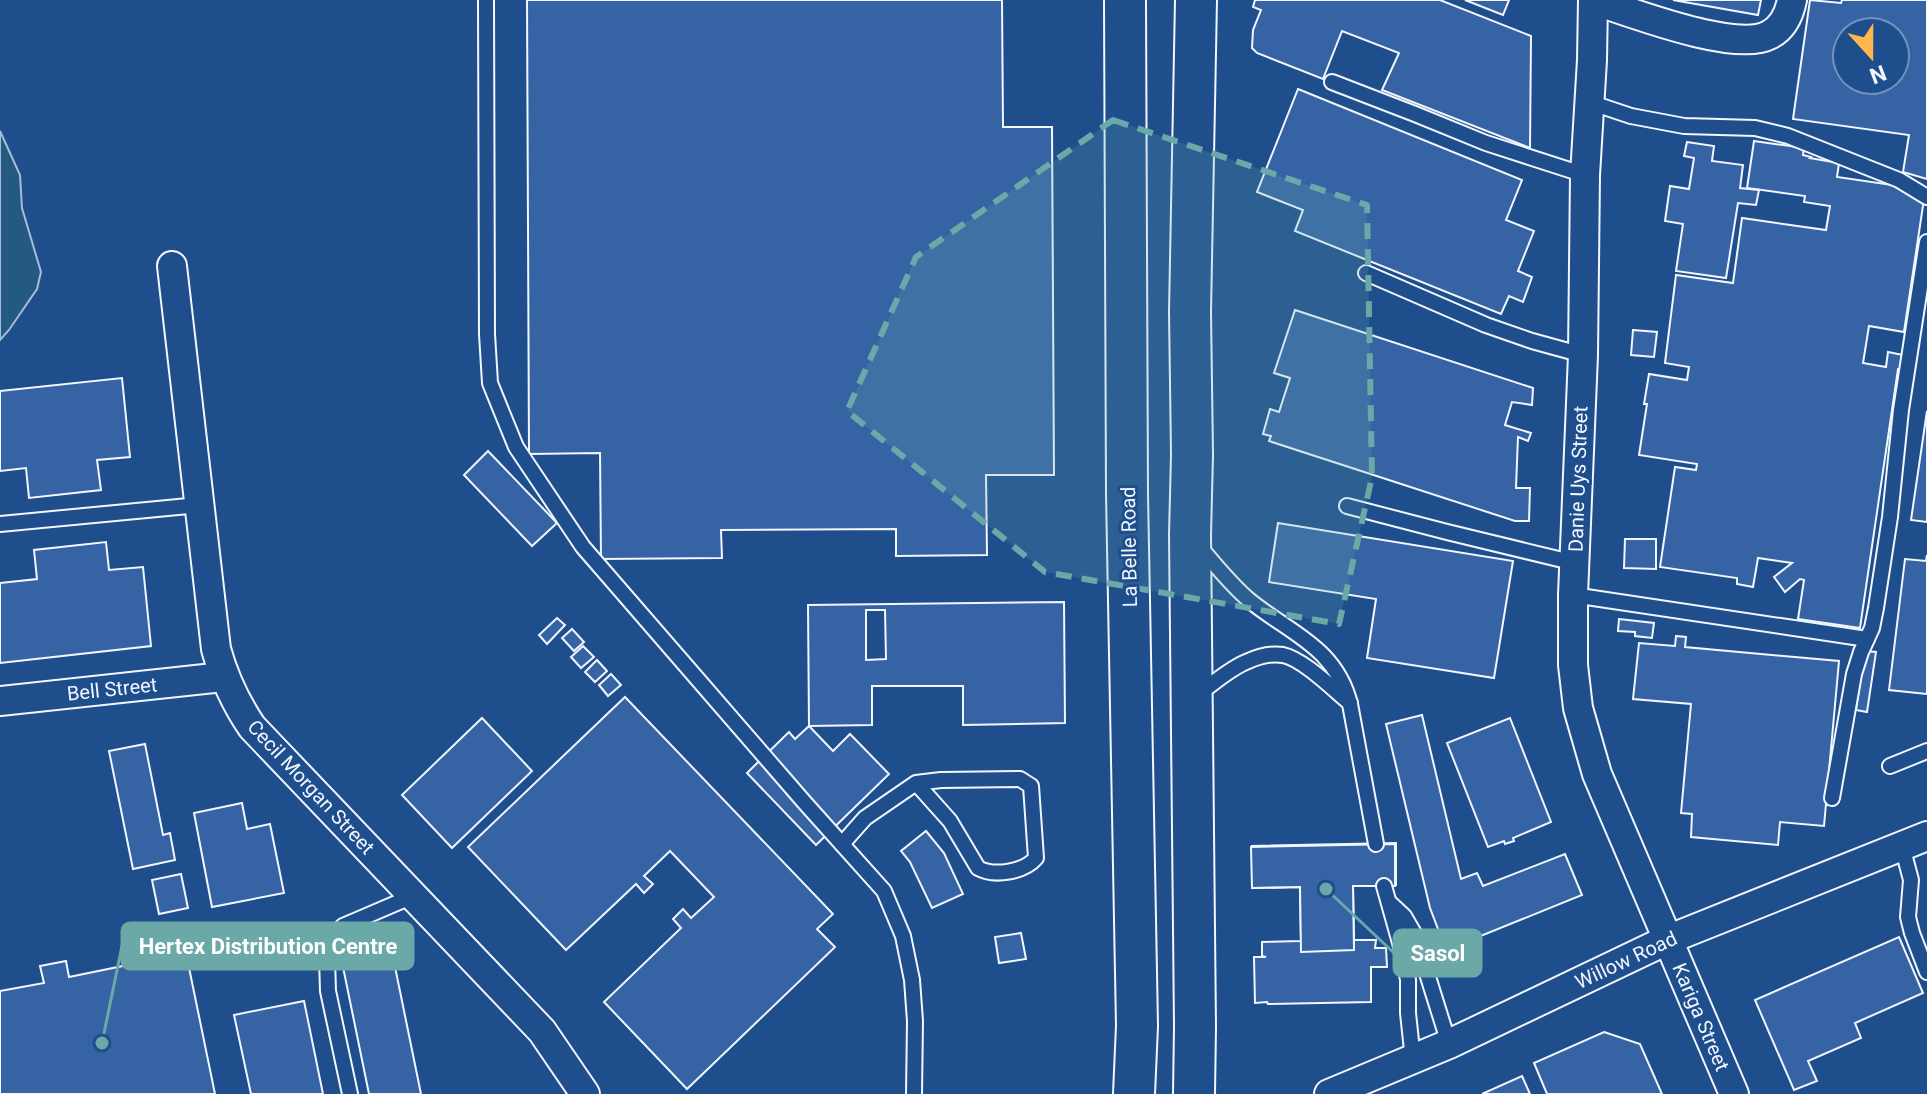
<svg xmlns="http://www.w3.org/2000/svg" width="1927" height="1094" font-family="Roboto,sans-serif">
  <rect width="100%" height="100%" fill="#1f4e8c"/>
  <polygon fill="#245a82" stroke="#a8bbd7" stroke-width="2" points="0,131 20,175 22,208 41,272 37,289 9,330 0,340"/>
  <g fill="#3563a3" stroke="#f2f6ff" stroke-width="2" fill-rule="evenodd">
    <polygon points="527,0 1002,0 1003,127 1052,127 1054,475 986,475 987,555 896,556 896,529 721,530 722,558 601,559 600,453 529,454"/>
    <polygon points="1255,0 1440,0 1531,36 1530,148 1382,90 1399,53 1342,31 1323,79 1257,53 1252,48 1253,30 1261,10 1253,7"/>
    <polygon points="1465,0 1509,0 1503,15"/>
    <polygon points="1673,0 1761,0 1758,15"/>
    <path d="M1810 0 1841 3 1842 0H1927V179L1903 172 1909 135 1793 119ZM1847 32H1895V80H1847Z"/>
    <polygon points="1298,89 1522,180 1506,220 1534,231 1518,271 1532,277 1523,302 1509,296 1501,314 1295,231 1303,210 1257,192"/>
    <polygon points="1754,141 1804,148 1803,155 1811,157 1810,158 1839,163 1837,177 1899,186 1924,199 1904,332 1869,326 1863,363 1886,367 1888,352 1903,355 1901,369 1898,369 1860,628 1798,619 1804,580 1800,579 1785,592 1774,577 1792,563 1758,558 1753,587 1737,584 1737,578 1660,567 1675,467 1696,470 1697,464 1639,455 1647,404 1644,404 1649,374 1687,380 1689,367 1665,363 1676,275 1733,283 1742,218 1826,230 1830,206 1804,202 1805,196 1747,188"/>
    <polygon points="1687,142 1714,146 1712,161 1743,165 1740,188 1759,190 1756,205 1738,203 1726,278 1676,271 1683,224 1665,221 1670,186 1689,189 1694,158 1684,156"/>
    <polygon points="1295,310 1533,388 1532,405 1512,402 1505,425 1531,433 1528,441 1518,437 1516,488 1530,488 1529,521 1515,521 1269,441 1271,436 1263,434 1270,409 1279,412 1290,378 1274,373"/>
    <polygon points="1633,330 1657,332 1654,357 1631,355"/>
    <polygon points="122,378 130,457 97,460 101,490 29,498 26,468 0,471 0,391"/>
    <polygon points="1927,411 1927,522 1911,520"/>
    <polygon points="488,451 557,523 532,546 464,475"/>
    <polygon points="1278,523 1513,561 1494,678 1367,658 1376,599 1269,582"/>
    <polygon points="1625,539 1656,539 1656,569 1624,568"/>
    <polygon points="106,542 109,570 143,567 151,646 0,663 0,583 37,579 34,550"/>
    <polygon points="1927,555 1927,694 1889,690 1905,559 1926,561"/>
    <path d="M1064 602 1065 723 963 725V686H872V725L809 726 808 605ZM866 610H885L886 659 866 660Z"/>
    <polygon points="557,618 565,625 547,644 539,635"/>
    <polygon points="1619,619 1654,623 1652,638 1635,636 1635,632 1618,631"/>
    <polygon points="572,629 584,642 574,651 562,638"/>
    <polygon points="1676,636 1686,637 1685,647 1839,661 1824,826 1780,822 1778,845 1691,837 1692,814 1681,813 1691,704 1633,699 1639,643 1675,646"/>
    <polygon points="583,646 594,657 581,668 571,657"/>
    <polygon points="1865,651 1876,652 1867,712 1856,710"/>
    <polygon points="597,660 607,671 595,682 585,672"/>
    <polygon points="611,674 621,685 608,696 599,685"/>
    <polygon points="625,697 833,914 817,929 835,947 687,1089 604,1002 681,928 673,919 683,909 691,918 714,897 670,851 644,876 653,884 644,893 636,884 566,950 468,847"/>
    <polygon points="1422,715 1461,879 1477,873 1483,886 1565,854 1582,895 1446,950 1430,908 1386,724"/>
    <polygon points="482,718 532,771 452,848 402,795"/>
    <polygon points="1510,718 1551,822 1513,838 1514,841 1505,844 1504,841 1488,847 1447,743"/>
    <polygon points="809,726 833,751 850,734 889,774 816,845 747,773 789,732 795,739"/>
    <polygon points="145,744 163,835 170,833 175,860 133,869 109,751"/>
    <polygon points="242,803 247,829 270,824 284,893 212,907 194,813"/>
    <polygon points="926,831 944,853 963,894 932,908 910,862 901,851"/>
    <polygon points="1396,843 1396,885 1353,886 1354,940 1376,940 1375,948 1386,948 1387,967 1371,967 1371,1002 1268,1004 1267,1002 1255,1003 1254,957 1266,957 1262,956 1262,942 1301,941 1300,887 1253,888 1252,846"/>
    <polygon points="1395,844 1395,886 1353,886 1354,950 1301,952 1300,887 1252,888 1251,847"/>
    <polygon points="181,874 188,908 159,914 152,880"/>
    <polygon points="1021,933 1026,959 999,963 995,937"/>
    <polygon points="1899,937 1923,993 1855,1023 1861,1038 1808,1061 1817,1081 1794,1090 1755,1000"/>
    <polygon points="186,953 215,1094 0,1094 0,991 44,983 40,966 66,961 69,977"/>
    <polygon points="393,957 421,1094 369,1094 343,967"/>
    <polygon points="304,1001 323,1094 251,1094 234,1015"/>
    <polygon points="1604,1032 1640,1044 1662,1094 1547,1094 1534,1063"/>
    <polygon points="1522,1076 1530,1094 1482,1094"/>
  </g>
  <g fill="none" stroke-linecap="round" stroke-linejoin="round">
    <g stroke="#f2f6ff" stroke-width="18">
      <g id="service">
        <polyline points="486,0 487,334 490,383 516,447 583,547 805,803 884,891 903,936 912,980 915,1021 914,1094"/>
        <polyline points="1332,82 1415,114 1486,143 1585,175"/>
        <polyline points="1589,102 1631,116 1684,126 1755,128 1788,136 1899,180 1927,197"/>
        <polyline points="1366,273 1486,325 1532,341 1583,355"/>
        <polyline points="1347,506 1447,532 1575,563"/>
        <polyline points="0,524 199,505"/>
        <path d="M1198 545C1214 563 1230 584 1249 600 1289 633 1336 647 1350 704L1376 844"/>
        <polyline points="1573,595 1867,639"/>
        <path d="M1198 694C1213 684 1229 669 1246 662 1257 657 1271 653 1283 655 1303 659 1334 690 1350 703"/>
        <polyline points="1890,766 1927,751"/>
        <polyline points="1832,798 1854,674 1861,652 1872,628 1876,608 1890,517 1901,410 1927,242"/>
        <path d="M842 844 865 818 916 783 941 780 1020 779 1031 786 1036 858C1024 872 994 877 978 868L950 821 916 783"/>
        <polyline points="1902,846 1911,880 1908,917 1912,933 1927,972"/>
        <polyline points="1384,886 1402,950 1408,980 1408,1013 1413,1060"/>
        <polyline points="1389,902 1404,916 1415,935 1449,1044"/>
        <polyline points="350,1094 328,991 327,958 331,939 343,926 413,896"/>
      </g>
    </g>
    <g stroke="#f2f6ff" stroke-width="32">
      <g id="minor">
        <polyline points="1593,0 1592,60 1585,175 1583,355 1573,595 1573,665 1578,708 1597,774 1734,1094"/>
        <path d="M1593 0C1630 12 1736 53 1769 35 1783 28 1789 15 1792 0"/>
        <path d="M172 266 216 649C224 678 235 702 252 727L542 1031 585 1094"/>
        <polyline points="0,701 223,677"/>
        <polyline points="1329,1094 1449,1044 1667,940 1927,836"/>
      </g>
    </g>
    <g stroke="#f2f6ff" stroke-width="44">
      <g id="secondary">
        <polyline points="1125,0 1127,494 1137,1026 1134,1094"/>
        <polyline points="1194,1094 1195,1027 1190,535 1192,455 1190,312 1196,0"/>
      </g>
    </g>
    <use href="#service" stroke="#1f4e8c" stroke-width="14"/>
    <use href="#minor" stroke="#1f4e8c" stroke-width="28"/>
    <use href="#secondary" stroke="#1f4e8c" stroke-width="40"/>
  </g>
  <path fill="#6aa9a8" fill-opacity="0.2" stroke="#6aa9a8" stroke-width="6" stroke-dasharray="16 10" stroke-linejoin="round" d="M1113 120 1367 205 1372 477 1339 624 1045 572 847 411 916 257Z"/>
  <g text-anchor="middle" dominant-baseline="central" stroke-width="6" stroke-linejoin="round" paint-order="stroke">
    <g font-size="20" fill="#f2f6ff" stroke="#1f4e8c">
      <text transform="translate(1578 479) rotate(-88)">Danie Uys Street</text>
      <text transform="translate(1129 547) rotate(-91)">La Belle Road</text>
      <text transform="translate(112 689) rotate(-6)">Bell Street</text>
      <text transform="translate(311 787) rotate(47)">Cecil Morgan Street</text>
      <text transform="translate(1626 960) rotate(-25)">Willow Road</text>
      <text transform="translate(1701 1017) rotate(67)">Kariga Street</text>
    </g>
  </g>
  <path fill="none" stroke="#6aa9a8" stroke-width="3" d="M102 1043L122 946M1326 889L1394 953"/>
  <g fill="#6aa9a8" stroke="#1f4e8c" stroke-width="3">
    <circle cx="102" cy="1043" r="8"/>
    <circle cx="1326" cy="889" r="8"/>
  </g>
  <g fill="#6aa9a8" stroke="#6aa9a8" stroke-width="3">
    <rect x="122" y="923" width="291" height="46" rx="8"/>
    <rect x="1394" y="930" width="87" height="46" rx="8"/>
  </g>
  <g font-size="22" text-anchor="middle" font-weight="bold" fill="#fff">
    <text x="268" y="954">Hertex Distribution Centre</text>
    <text x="1438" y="961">Sasol</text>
  </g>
  <g transform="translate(1871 56) rotate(159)"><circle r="38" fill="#1f4e8c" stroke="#7391ba" stroke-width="2"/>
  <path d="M0-6L14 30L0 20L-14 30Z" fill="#ffb74d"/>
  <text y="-12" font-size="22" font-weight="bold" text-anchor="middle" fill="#f2f6ff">N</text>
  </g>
</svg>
